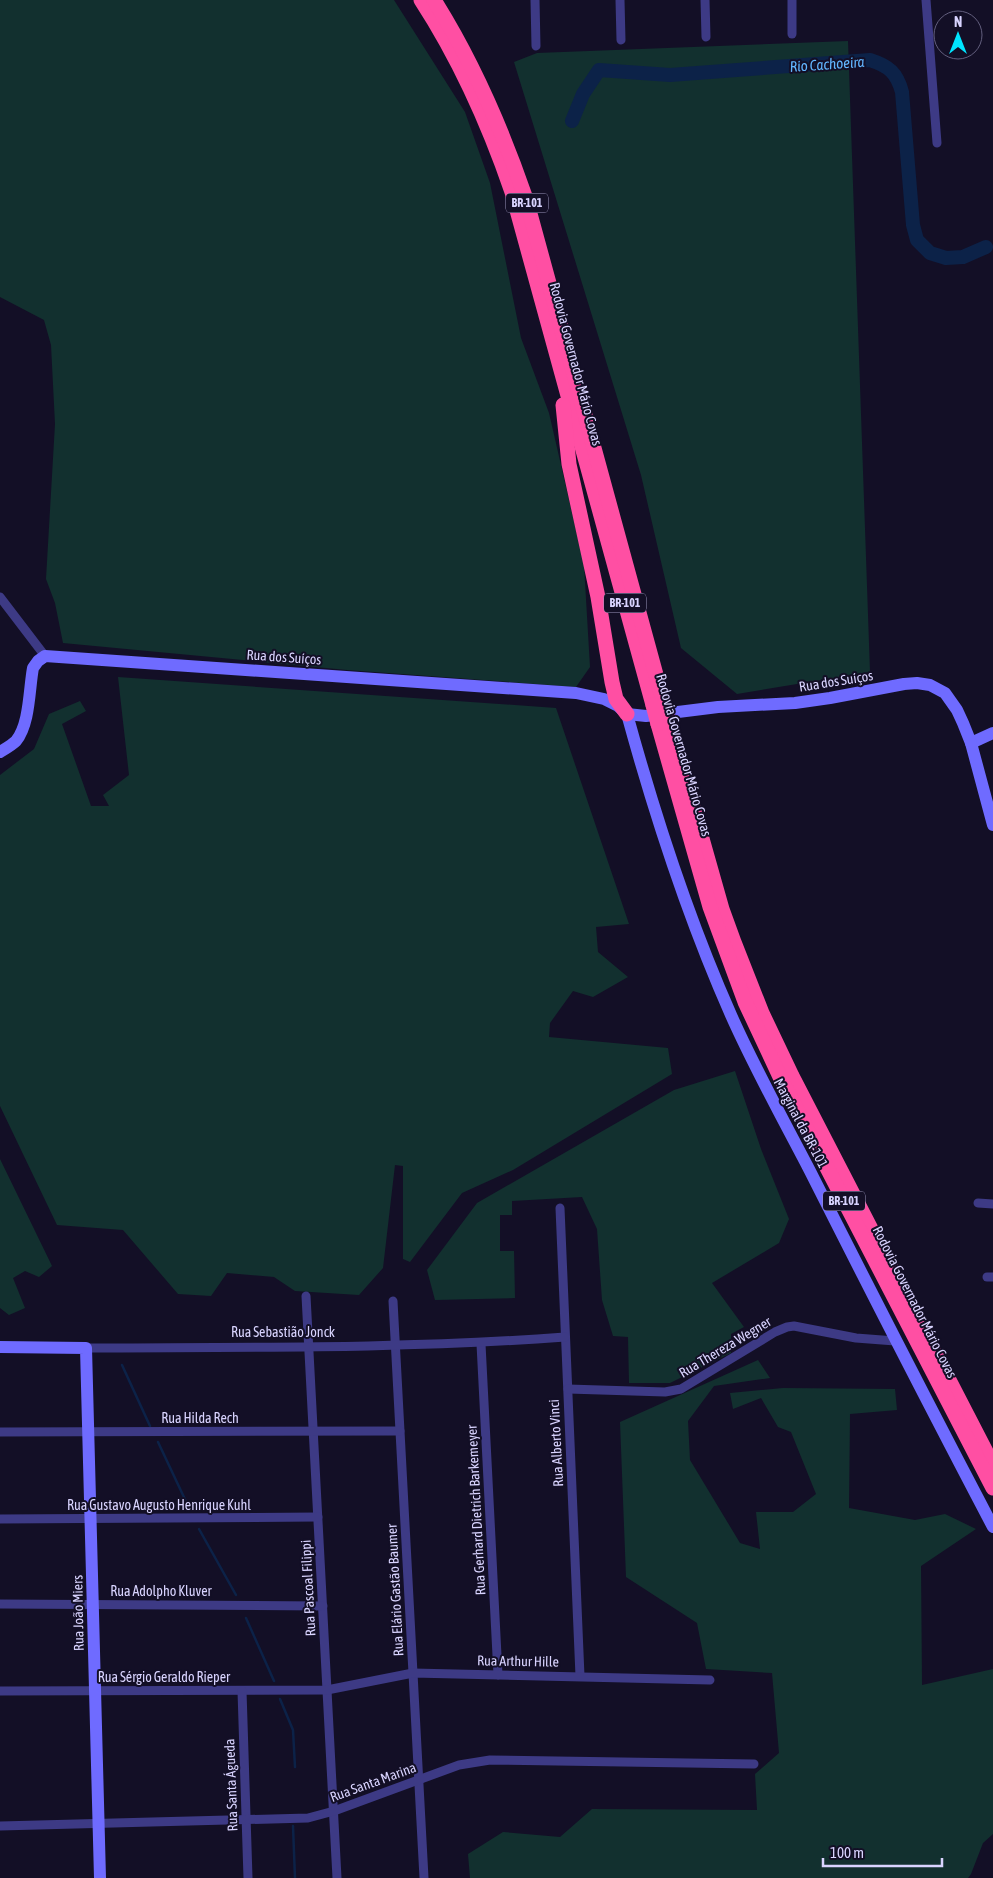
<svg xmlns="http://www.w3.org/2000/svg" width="993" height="1878" font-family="'Asap Condensed',sans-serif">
  <rect width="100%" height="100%" fill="#130f26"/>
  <g fill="#12302f">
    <polygon points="0,0 394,0 465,112 490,183 521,338 549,413 584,565 590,667 576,687 347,670 63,643 55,603 46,579 55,424 51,345 44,320 0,297"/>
    <polygon points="848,41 870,672 737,694 681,648 641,475 514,62 537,53"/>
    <polygon points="118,677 556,708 629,924 596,927 598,952 628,977 593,997 573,991 550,1023 549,1037 668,1048 672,1074 513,1170 462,1193 410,1262 403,1259 403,1166 395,1165 383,1268 359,1295 295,1291 274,1277 227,1273 211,1296 178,1294 123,1230 57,1225 0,1106 0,775 34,749 49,714 80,701 86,711 62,724 91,806 109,806 103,795 129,775"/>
    <polygon points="735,1071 761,1149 789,1219 779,1243 712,1283 744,1327 731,1334 731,1353 670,1383 629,1383 628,1337 613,1336 602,1300 597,1229 582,1197 512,1201 512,1215 500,1215 500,1251 514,1251 515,1298 435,1300 427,1270 477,1203 674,1090"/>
    <polygon points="0,1159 52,1266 39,1277 25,1271 13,1278 25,1308 9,1315 0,1308"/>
    <polygon points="758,1360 770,1378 714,1386 688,1421 690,1460 740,1543 760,1549 756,1512 793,1512 816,1494 791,1432 778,1427 761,1398 733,1409 730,1393 783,1388 895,1389 897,1410 850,1414 849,1508 915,1520 945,1514 976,1529 921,1566 922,1685 993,1669 993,1834 983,1843 971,1874 968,1878 470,1878 468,1854 503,1832 560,1837 592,1809 757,1810 755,1774 779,1753 772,1673 706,1669 697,1623 626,1577 620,1422"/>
  </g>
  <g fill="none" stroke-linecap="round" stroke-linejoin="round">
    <g stroke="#0c2248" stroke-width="2.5">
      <polyline points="122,1365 150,1426"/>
      <polyline points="158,1442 190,1510"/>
      <polyline points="199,1529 236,1595"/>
      <polyline points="246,1618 274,1681"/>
      <polyline points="280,1699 293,1730 295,1767"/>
      <polyline points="293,1826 295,1878"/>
    </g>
    <path stroke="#0c2248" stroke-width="14" d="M572 121 583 94 599 70 670 75 870 60C889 66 897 73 902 92L913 225 917 240 930 253 946 258 963 257 986 247"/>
    <g stroke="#3d3a85" stroke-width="9">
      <polyline points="535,0 536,46"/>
      <polyline points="620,0 621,40"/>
      <polyline points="705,0 706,37"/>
      <polyline points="792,0 792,34"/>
      <polyline points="926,0 937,143"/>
      <polyline points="0,597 45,656"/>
      <polyline points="978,1203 993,1204"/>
      <polyline points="560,1208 580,1676"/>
      <polyline points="987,1277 993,1277"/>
      <polyline points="306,1296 337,1878"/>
      <polyline points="393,1301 424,1878"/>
      <polyline points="481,1344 498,1675"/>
      <path d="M86 1348C246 1347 406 1349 565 1337"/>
      <polyline points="568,1389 665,1392 681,1389 775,1332 787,1327 794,1326 856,1338 895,1341"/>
      <polyline points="0,1432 400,1431"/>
      <polyline points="0,1519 318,1517"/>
      <polyline points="0,1604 323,1606"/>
      <polyline points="0,1691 327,1690 413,1673 710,1680"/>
      <polyline points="242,1691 248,1878"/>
      <polyline points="0,1826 308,1818 334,1811 459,1765 490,1760 754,1764"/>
    </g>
    <g stroke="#6f6bff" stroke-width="12">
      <path d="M627 714C655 816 688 918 731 1015 755 1069 783 1119 810 1171 870 1290 931 1409 993 1527"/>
      <polyline points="971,743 993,733"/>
      <path d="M0 752C5 749 12 745 16 741 30 724 29 689 33 668L38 661 45 656 576 693 604 699 618 706 627 714 646 716 718 707 795 703 830 698 904 684 917 683 930 685 945 693 957 710 963 723 971 743 993 825"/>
      <polyline points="0,1347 86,1348 100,1878"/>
    </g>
    <g stroke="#ff4fa3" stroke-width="15">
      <path d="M421 0C460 60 489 125 512 192L653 705"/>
      <path d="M434 0C473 62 502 129 526 199L664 704"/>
      <polyline points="563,405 569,464 598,597 612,682 616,699 627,714"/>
      <polyline points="669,722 722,909 734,942 762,1013 792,1076 993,1465"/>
      <polyline points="658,724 710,907 745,1002 781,1079 993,1488"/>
    </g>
    <g stroke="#ff4fa3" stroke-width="15">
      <polyline points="664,704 669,722"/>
      <polyline points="653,705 658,724"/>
    </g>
  </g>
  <g text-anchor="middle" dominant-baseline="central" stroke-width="4" stroke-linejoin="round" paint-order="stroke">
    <g fill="#130f26" stroke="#9e99be" stroke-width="1">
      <rect x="506" y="193.5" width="42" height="19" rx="4"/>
      <rect x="604" y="593.5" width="42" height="19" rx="4"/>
      <rect x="823" y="1191.5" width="42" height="19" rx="4"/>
    </g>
    <g font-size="12" font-weight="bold" fill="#d9d4ff">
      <text x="527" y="203">BR-101</text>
      <text x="625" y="603">BR-101</text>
      <text x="844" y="1201">BR-101</text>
    </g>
    <g font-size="14" fill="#d9d4ff" stroke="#130f26">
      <text transform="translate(576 364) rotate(75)">Rodovia Governador Mário Covas</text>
      <text transform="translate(284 657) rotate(4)">Rua dos Suíços</text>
      <text transform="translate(836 681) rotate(-9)">Rua dos Suíços</text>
      <text transform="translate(684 755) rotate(74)">Rodovia Governador Mário Covas</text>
      <text transform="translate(801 1123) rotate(62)">Marginal da BR-101</text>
      <text transform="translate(915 1302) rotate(63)">Rodovia Governador Mário Covas</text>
      <text x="283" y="1332">Rua Sebastião Jonck</text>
      <text transform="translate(725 1347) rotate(-31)">Rua Thereza Wegner</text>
      <text x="200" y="1418">Rua Hilda Rech</text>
      <text transform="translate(556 1443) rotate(-93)">Rua Alberto Vinci</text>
      <text x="159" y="1505">Rua Gustavo Augusto Henrique Kuhl</text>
      <text transform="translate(476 1510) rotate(-93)">Rua Gerhard Dietrich Barkemeyer</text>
      <text transform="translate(308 1588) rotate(-93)">Rua Pascoal Filippi</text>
      <text transform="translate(395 1590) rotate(-93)">Rua Elário Gastão Baumer</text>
      <text x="161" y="1591">Rua Adolpho Kluver</text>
      <text transform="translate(78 1613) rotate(-91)">Rua João Miers</text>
      <text transform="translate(518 1661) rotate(1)">Rua Arthur Hille</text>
      <text x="164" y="1677">Rua Sérgio Geraldo Rieper</text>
      <text transform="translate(373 1782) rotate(-20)">Rua Santa Marina</text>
      <text transform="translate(231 1785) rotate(-92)">Rua Santa Águeda</text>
    </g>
    <g font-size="15" font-style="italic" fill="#62b6ff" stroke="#130f26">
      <text transform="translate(827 64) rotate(-4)">Rio Cachoeira</text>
    </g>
  </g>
  <g transform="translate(958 35)"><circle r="24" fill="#130f26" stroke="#625e7d"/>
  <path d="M0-4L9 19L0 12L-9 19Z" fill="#00e5ff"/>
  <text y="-8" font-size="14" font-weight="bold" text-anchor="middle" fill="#d9d4ff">N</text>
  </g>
  <path d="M823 1858v8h119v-8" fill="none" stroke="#d9d4ff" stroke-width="2.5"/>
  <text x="830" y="1858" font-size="15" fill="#d9d4ff" stroke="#130f26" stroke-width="4" paint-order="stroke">100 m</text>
</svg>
